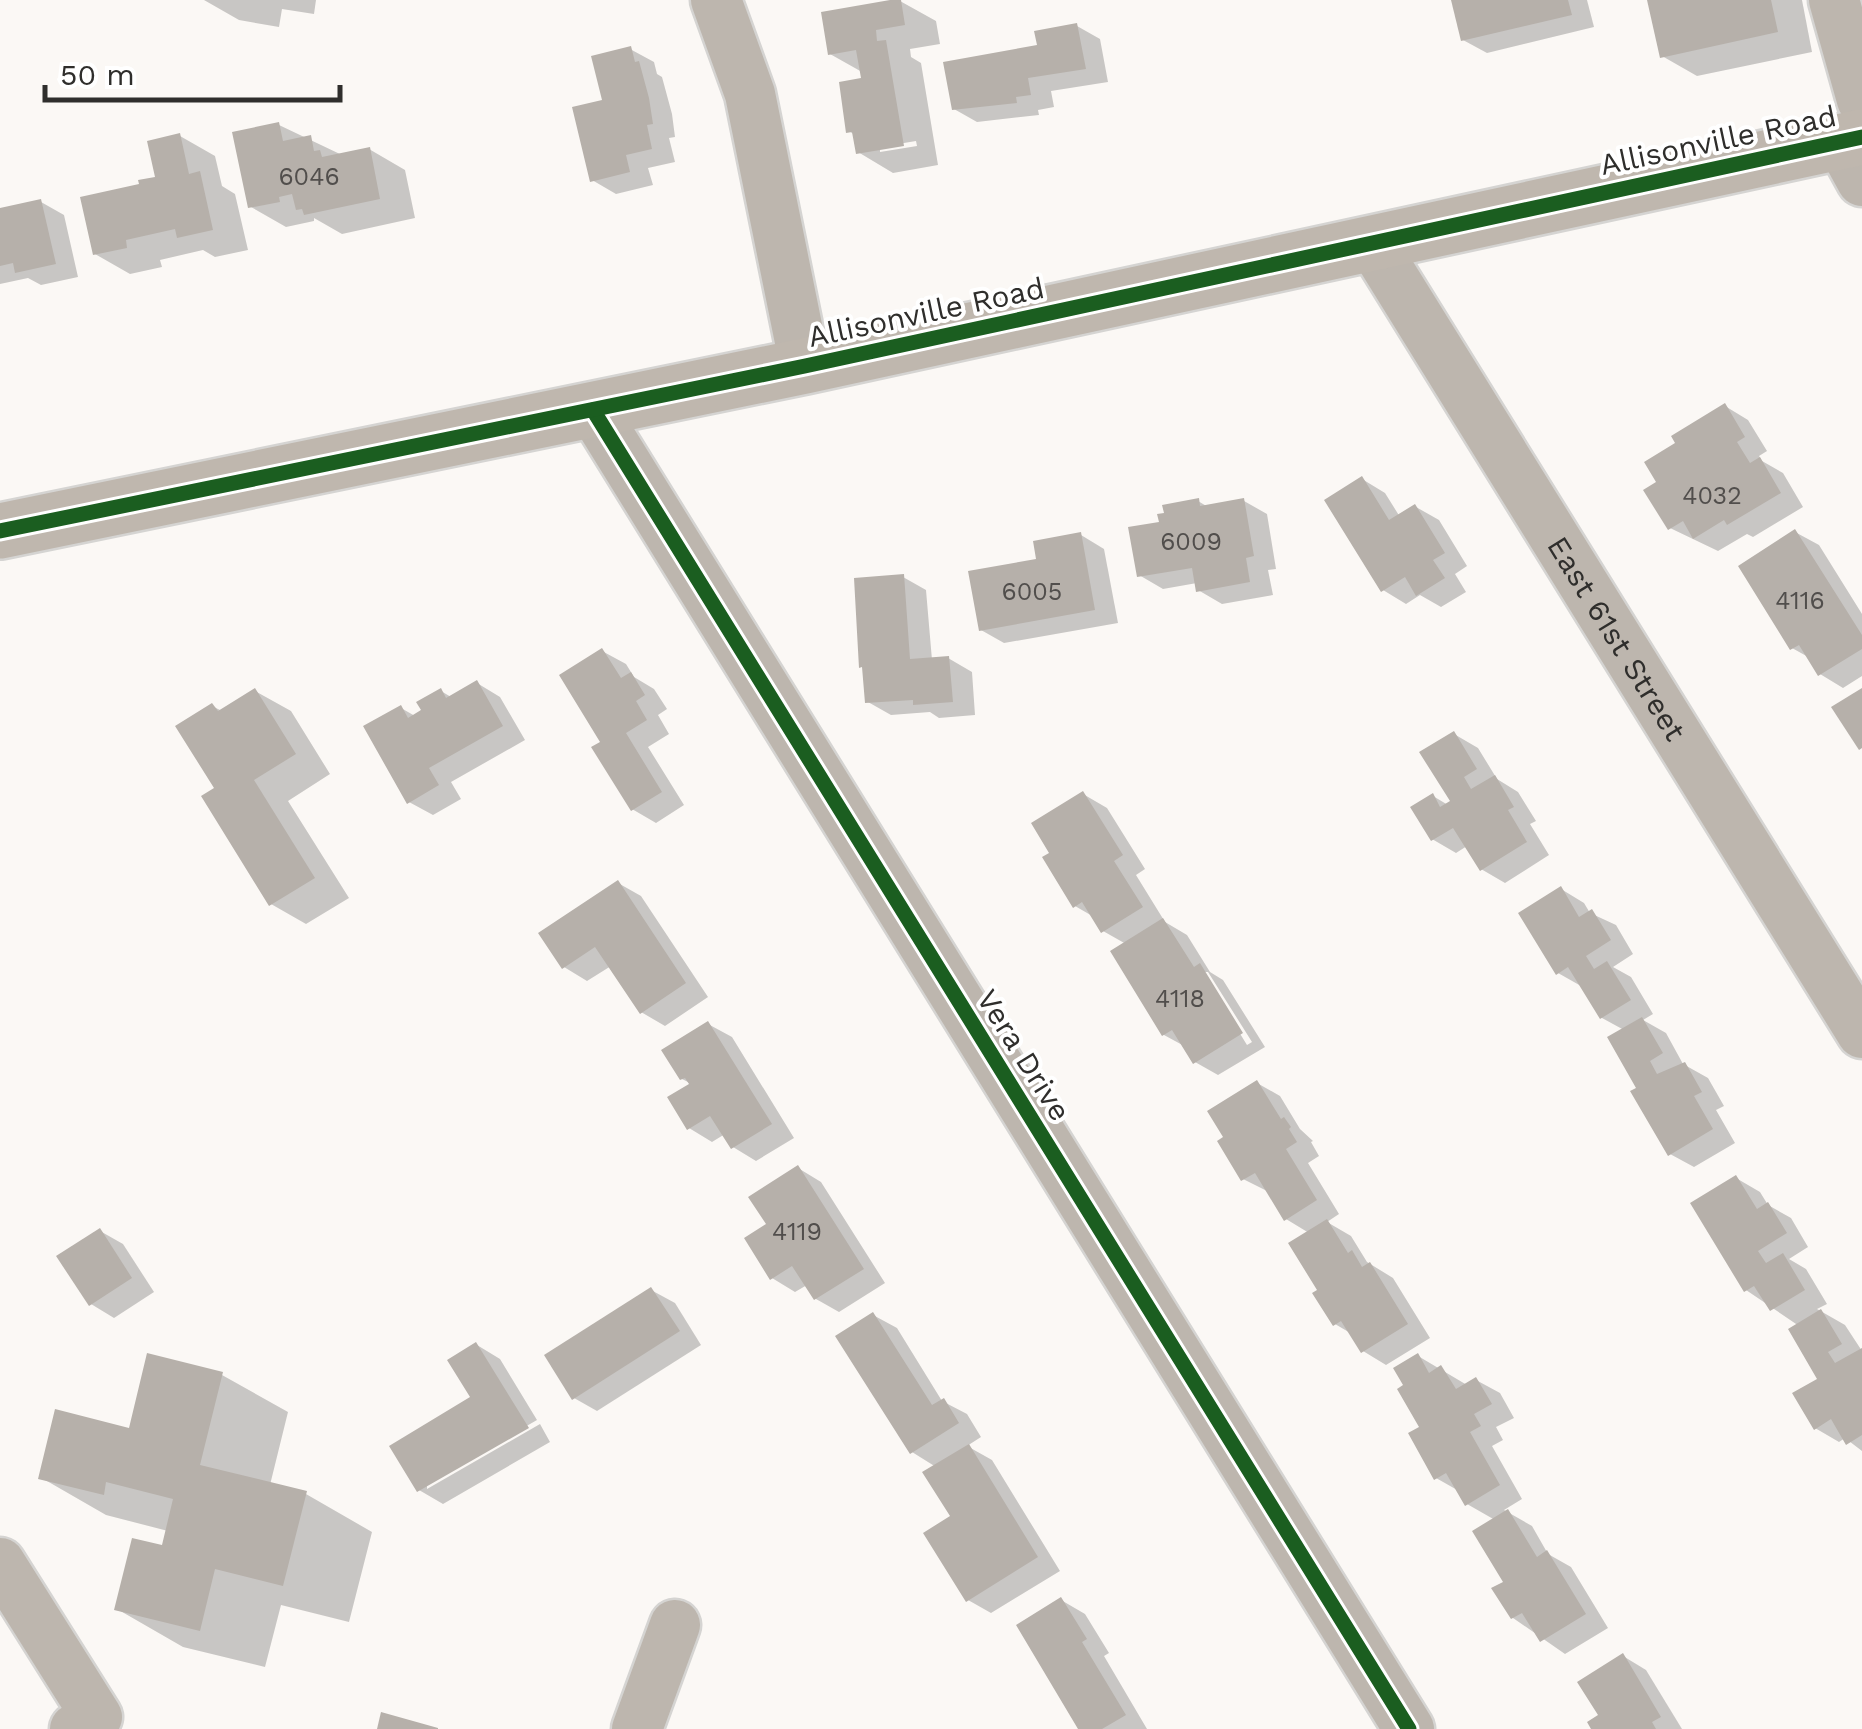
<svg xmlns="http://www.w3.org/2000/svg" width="1862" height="1729" font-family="'Work Sans',sans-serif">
  <rect width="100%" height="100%" fill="#fbf8f5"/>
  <g fill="#0003" fill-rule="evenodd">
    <polygon points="204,0 316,0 314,14 282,9 279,27 239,20"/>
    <polygon points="1454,0 1587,0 1594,27 1487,53 1463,40"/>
    <polygon points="1650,0 1802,0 1812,52 1697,76 1662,56"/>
    <path d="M900 1 936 21 940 44 910 49 911 57 921 63 938 165 893 173 858 152 855 135 849 131 864 80 862 72 830 54ZM916 141 917 146 880 152V147Z"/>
    <polygon points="1077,26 1100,39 1108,82 1051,91 1054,107 1038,110 1039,115 977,122 954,109 1040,47"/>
    <polygon points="630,49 654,62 657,74 662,77 672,114 675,137 669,138 675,162 648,168 653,185 616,194 592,180 605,102"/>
    <polygon points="279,125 342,155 369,149 405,170 415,218 342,234 314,218 314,221 286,227 251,207"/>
    <polygon points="180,136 215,156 222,186 235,194 248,250 215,257 203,250 160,260 162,267 130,274 95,254 142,186 158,179"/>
    <polygon points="41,202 64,215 78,277 41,285 28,278 0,284 0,213"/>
    <polygon points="1725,406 1748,420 1767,451 1759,456 1762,461 1783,473 1803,507 1753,537 1747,534 1718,551 1670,528 1659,483 1679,443"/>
    <polygon points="1362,479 1385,493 1400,517 1416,507 1439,520 1467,566 1455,574 1466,592 1441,607 1420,595 1406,604 1383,590"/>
    <polygon points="1198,501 1208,507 1244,501 1267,514 1276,569 1268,570 1273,595 1222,604 1198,590 1197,583 1163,589 1139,575 1162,524"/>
    <polygon points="1795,532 1819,545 1862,614 1862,676 1843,688 1820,674 1810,658 1792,648"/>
    <polygon points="1081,535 1104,549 1118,623 1004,643 981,630 1039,561"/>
    <polygon points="903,577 926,590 932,660 948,658 972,672 975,715 939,718 930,712 891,715 868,702 865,669"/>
    <polygon points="602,651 626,664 634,677 654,689 667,709 658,715 669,734 648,747 684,805 656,823 632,809 604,742"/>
    <polygon points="477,683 500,697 525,740 451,782 461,799 433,815 409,802 401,708 415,716 441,691 451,697"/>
    <polygon points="255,691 291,711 330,774 288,801 349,898 306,924 271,904 212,706 222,711"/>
    <polygon points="1454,734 1478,748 1497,779 1518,792 1536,821 1530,824 1549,855 1505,883 1481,869 1467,846 1456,853 1432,839 1433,796 1448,805 1453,802"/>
    <path d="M1083 794 1107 808 1145 869 1136 875 1165 922 1187 935 1210 972 1223 980 1265 1047 1218 1075 1195 1062 1186 1047 1164 1035 1126 944 1103 931 1094 917 1075 906 1052 854ZM1202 972H1208L1252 1042 1247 1045Z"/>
    <polygon points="618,883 641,896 708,997 665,1026 641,1012 611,966 587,981 564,967"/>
    <polygon points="1561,889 1584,903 1590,913 1616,925 1633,954 1613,967 1631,977 1653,1014 1643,1020 1666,1033 1683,1064 1708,1078 1724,1106 1716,1110 1735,1143 1694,1167 1670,1154 1640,1089 1624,1030 1602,1018 1581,986 1558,973"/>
    <polygon points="708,1024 732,1037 794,1138 756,1161 733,1147 725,1134 712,1142 689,1128 692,1084 682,1079"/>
    <polygon points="1257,1083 1280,1096 1300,1129 1313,1141 1311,1142 1319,1156 1308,1163 1339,1214 1327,1222 1351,1236 1367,1262 1393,1278 1430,1338 1386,1365 1363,1351 1352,1334 1335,1324 1320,1291 1309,1233 1286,1219 1269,1192 1243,1179 1226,1138"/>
    <polygon points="798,1168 821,1182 885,1283 839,1312 816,1299 807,1285 795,1292 772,1278 769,1225"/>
    <polygon points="1736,1178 1760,1192 1768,1205 1791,1218 1808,1247 1789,1259 1806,1269 1827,1304 1817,1309 1845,1325 1862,1351 1862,1451 1845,1438 1839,1442 1815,1428 1820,1379 1799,1326 1746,1290"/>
    <polygon points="100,1231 123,1244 154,1292 114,1318 91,1304"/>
    <polygon points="651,1290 675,1303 701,1345 597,1411 574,1398"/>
    <polygon points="873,1315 897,1328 942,1401 967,1414 981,1437 967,1446 992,1460 1060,1571 991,1613 968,1600 953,1517 936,1467 912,1452"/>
    <polygon points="477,1345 500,1359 537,1420 427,1484 427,1489 540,1424 550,1442 443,1504 419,1490 473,1398"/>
    <polygon points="1418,1356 1467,1385 1476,1380 1500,1393 1514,1418 1496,1427 1503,1440 1492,1446 1522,1499 1504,1510 1532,1526 1548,1554 1571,1567 1608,1628 1565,1654 1513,1618 1495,1520 1467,1504 1459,1491 1436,1478 1407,1386"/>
    <polygon points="222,1375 288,1412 270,1485 306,1494 372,1532 349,1622 281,1605 265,1667 183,1647 117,1609 164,1548 168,1531 106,1515 40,1477 130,1431"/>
    <polygon points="1061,1600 1085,1614 1109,1653 1104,1656 1147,1729 1081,1729"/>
    <polygon points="1623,1656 1646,1670 1682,1729 1594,1729"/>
  </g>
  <g fill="#b6b0aa">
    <polygon points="890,0 901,0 905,25 876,30 877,41 886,40 904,146 856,154 852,132 846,133 839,82 861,78 856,50 828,55 821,12"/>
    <polygon points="1451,0 1568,0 1572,15 1461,41"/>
    <polygon points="1647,0 1771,0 1778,32 1660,58"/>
    <polygon points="1077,23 1086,69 1028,78 1031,95 1016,97 1017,103 952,110 943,62 1037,45 1034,31"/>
    <polygon points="631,46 635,62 639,61 649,98 653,124 647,125 652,149 626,155 630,172 590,182 572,107 602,100 591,56"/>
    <polygon points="279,122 283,141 311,135 314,151 320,150 322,157 370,147 380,199 304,215 302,209 296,210 292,194 279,197 280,202 248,208 232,132"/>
    <polygon points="180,133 189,174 200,171 213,230 177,238 175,229 126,240 127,248 93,255 80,197 139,184 138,180 155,177 147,141"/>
    <polygon points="41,199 56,264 15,273 13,263 0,266 0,208"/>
    <polygon points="1725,403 1745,437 1737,442 1750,463 1760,457 1781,493 1727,525 1724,520 1693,539 1683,521 1668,530 1643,490 1656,482 1644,462 1675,443 1671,436"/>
    <polygon points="1362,476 1389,520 1415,504 1445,553 1433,560 1445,578 1416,596 1405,577 1381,592 1324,500"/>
    <polygon points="1199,498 1200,506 1244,498 1254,556 1246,558 1250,582 1196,592 1192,568 1137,577 1128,527 1159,522 1157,514 1164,513 1162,505"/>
    <polygon points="1795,529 1862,635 1862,649 1818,676 1799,645 1790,650 1738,566"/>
    <polygon points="1081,532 1095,610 979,631 968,571 1036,559 1033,541"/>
    <polygon points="904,574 910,659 949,656 953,702 913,705 913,700 865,703 862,667 859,668 854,578"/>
    <polygon points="602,648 621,678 631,672 645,695 636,701 647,720 626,733 662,792 631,811 591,747 600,742 559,675"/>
    <polygon points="477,680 503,726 429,768 439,785 407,804 363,726 401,705 408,718 421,710 416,702 441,688 446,698"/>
    <polygon points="255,688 296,754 254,780 315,878 269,906 201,796 214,788 175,726 212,703 218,711"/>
    <polygon points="1862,688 1862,748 1859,750 1831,707"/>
    <polygon points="1454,731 1477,769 1464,777 1471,789 1495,775 1514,807 1508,810 1527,842 1480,871 1453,828 1431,841 1410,807 1433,793 1440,807 1450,801 1419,752"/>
    <polygon points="1083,791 1123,855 1114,861 1143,907 1101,933 1082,902 1073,908 1042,857 1049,853 1031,823"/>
    <polygon points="618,880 686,983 640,1014 595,947 562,969 538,933"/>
    <polygon points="1561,886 1579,917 1592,909 1611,940 1586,956 1594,969 1607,961 1631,1000 1600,1019 1568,967 1556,975 1518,913"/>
    <polygon points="1163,918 1194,967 1200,963 1243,1033 1193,1064 1172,1030 1162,1036 1110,951"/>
    <polygon points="1642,1017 1663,1053 1650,1061 1657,1074 1685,1062 1702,1092 1694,1096 1713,1129 1668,1156 1630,1091 1636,1088 1607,1037"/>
    <polygon points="708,1021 772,1124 731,1149 710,1116 687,1130 667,1097 689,1084 685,1078 680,1080 661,1050"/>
    <polygon points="1257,1080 1281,1119 1284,1117 1291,1127 1289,1129 1297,1142 1286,1149 1317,1200 1284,1221 1255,1173 1241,1181 1217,1141 1223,1137 1207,1111"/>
    <polygon points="798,1165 864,1269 814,1300 792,1266 770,1280 744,1238 766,1224 748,1197"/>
    <polygon points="1736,1175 1757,1209 1768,1202 1787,1233 1758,1251 1766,1263 1783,1253 1805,1290 1770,1311 1754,1286 1744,1292 1690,1203"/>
    <polygon points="1327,1219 1348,1253 1352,1250 1362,1267 1370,1262 1408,1324 1361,1353 1341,1321 1333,1326 1312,1293 1317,1290 1288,1243"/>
    <polygon points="100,1228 132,1278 89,1306 56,1256"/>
    <polygon points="651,1287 680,1331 572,1400 544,1355"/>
    <polygon points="1821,1309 1842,1344 1828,1352 1835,1363 1862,1348 1862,1435 1846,1445 1831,1419 1814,1430 1792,1393 1817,1379 1788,1329"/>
    <polygon points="873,1312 932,1405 944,1398 959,1423 910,1454 835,1336"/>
    <polygon points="476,1342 529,1428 417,1492 389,1446 470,1397 447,1360"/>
    <polygon points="147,1353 223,1372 200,1465 307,1491 283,1586 215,1569 200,1631 114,1610 132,1538 162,1545 173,1499 106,1482 104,1495 38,1479 55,1409 129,1428"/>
    <polygon points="1418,1353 1429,1373 1441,1365 1456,1389 1476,1377 1492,1404 1474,1414 1481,1426 1470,1432 1500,1485 1465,1506 1446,1473 1434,1480 1408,1433 1419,1427 1397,1389 1403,1385 1393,1368"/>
    <polygon points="969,1444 1038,1557 966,1602 923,1533 950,1516 922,1472"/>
    <polygon points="1508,1509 1537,1557 1547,1550 1586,1614 1540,1642 1522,1613 1511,1619 1491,1588 1503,1582 1472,1531"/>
    <polygon points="1061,1597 1087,1639 1082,1642 1126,1715 1102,1729 1078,1729 1016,1625"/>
    <polygon points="1623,1653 1661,1717 1652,1722 1656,1729 1591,1729 1587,1722 1598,1715 1577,1682"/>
    <polygon points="381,1712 438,1728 438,1729 377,1729"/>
  </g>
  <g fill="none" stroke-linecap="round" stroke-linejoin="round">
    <g stroke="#d5d4d2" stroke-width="55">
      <g id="minor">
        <polyline points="716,0 750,94 805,366"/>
        <polyline points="1834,0 1862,100"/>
        <polyline points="1840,141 1862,181"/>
        <path id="s1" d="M1372 243 1862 1033"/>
        <polyline points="593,410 1409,1729"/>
        <polyline points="0,1563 97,1717 75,1729"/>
        <polyline points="637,1729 675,1625"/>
      </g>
    </g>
    <g stroke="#d5d4d2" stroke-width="60">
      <polyline id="major" points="0,531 805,366 1862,137"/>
    </g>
    <use href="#minor" stroke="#bdb6ae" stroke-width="50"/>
    <use href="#major" stroke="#bfb7ae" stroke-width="55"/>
    <g stroke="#fff" stroke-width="21">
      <g id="cycleway">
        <polyline points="593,410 1409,1729"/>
        <polyline points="0,531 805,366 1862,137"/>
      </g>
    </g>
    <use href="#cycleway" stroke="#1b5e20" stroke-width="15"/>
  </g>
  <g text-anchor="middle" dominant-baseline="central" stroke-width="8" stroke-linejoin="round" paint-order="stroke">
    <g font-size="25" fill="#514e4c">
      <text x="309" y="176">6046</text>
      <text x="1712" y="495">4032</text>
      <text x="1191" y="541">6009</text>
      <text x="1032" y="591">6005</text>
      <text x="1800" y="600">4116</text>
      <text x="1180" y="998">4118</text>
      <text x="797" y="1231">4119</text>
    </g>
    <g font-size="30" fill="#2f2e2c" stroke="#fff">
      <text transform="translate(1718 140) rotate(-12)">Allisonville Road</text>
      <text transform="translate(926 312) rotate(-12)">Allisonville Road</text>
      <text stroke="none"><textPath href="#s1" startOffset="465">East 61st Street</textPath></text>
      <text transform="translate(1024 1055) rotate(58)">Vera Drive</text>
    </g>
  </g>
  <path d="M45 85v15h295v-15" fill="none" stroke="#2f2e2c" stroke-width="5"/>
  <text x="60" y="85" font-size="30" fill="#2f2e2c" stroke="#ffffff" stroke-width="8" paint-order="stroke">50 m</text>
</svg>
